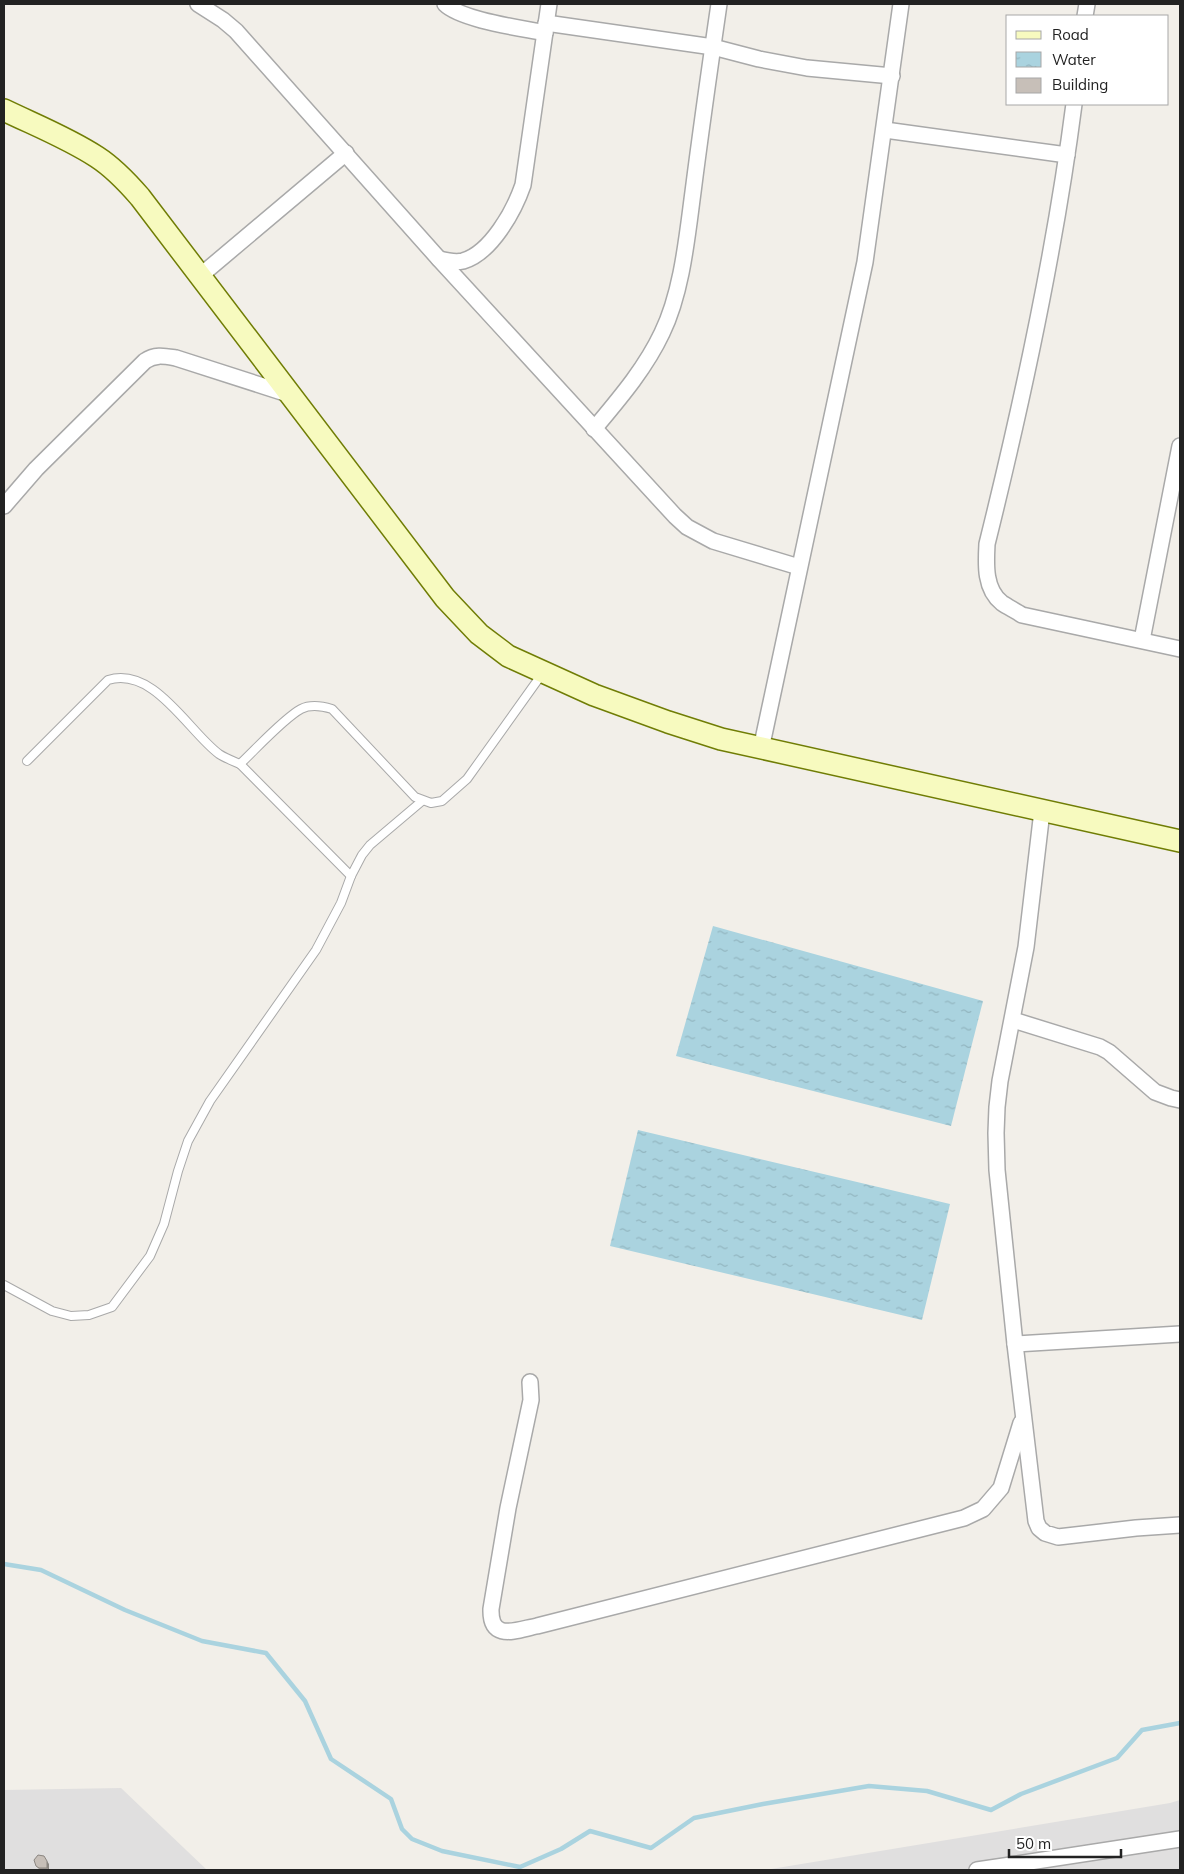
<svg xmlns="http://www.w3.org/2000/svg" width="1184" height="1874" font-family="Mulish,sans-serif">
  <defs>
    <pattern id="water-ripples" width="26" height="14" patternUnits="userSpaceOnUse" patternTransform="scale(1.25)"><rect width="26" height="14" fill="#aad3df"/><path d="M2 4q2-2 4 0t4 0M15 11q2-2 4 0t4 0" fill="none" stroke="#92b5bf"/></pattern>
  </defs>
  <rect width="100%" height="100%" fill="#f2efe9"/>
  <g fill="#e0dfdf">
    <polygon points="121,1788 207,1870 4,1870 4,1790"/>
    <polygon points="1180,1800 1180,1870 765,1870 1170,1803"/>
  </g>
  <g fill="url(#water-ripples)">
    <polygon points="713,926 983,1001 951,1126 676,1056"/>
    <polygon points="638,1130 950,1204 922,1320 610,1246"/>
  </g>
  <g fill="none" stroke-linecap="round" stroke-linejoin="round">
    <polyline stroke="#aad3df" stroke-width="4.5" points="4,1564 41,1570 125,1610 202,1641 266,1653 305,1701 331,1759 391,1799 402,1829 412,1839 442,1851 520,1867 561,1849 590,1831 651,1848 694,1818 763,1804 869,1786 927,1791 991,1810 1021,1794 1117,1758 1142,1730 1180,1723"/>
    <g stroke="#a9a9a9" stroke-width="10">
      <g id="lane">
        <path d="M27 761 108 680C154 666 188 731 219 754 225 758 233 761 240 764L351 876"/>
        <path d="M240 764C255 750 284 718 301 709 311 704 322 706 332 709L415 797 431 803 442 801 467 779 542 674"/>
        <polyline points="4,1285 52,1311 71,1316 89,1315 112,1307 150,1256 164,1224 178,1171 188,1141 210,1101 316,950 341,903 351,876 362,855 370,845 422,801"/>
      </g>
    </g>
    <g stroke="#a9a9a9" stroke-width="18">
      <g id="street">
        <polyline points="198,4 223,20 236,31 439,259 675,516 687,527 713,541 799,567"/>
        <path d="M445 4C461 20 521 28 545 33"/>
        <polyline points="1085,16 1087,4"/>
        <polyline points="546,23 713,47 759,59 807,68 892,76"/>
        <path d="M1074 104C1055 252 1023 399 987 544 986 563 984 589 1002 603 1008 607 1016 611 1022 615L1180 649"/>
        <polyline points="885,130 1067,155"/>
        <path d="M439 259C447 261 455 263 463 261 491 253 514 211 523 185L549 4"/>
        <polyline points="200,276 346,153"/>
        <path d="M594 429C619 399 645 369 662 333 682 292 687 237 693 192 701 129 710 66 719 4"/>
        <path d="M4 506 36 469 145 361C155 354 164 356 176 358L291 395"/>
        <polyline points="1142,640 1180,446"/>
        <polyline points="761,749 865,262 901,4"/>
        <polyline points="1042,811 1026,947 1000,1081 997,1107 996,1133 997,1170 1015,1344 1036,1521 1039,1528 1045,1533 1058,1537 1136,1528 1180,1525"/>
        <polyline points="1013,1020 1100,1047 1109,1052 1155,1092 1171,1098 1180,1100"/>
        <polyline points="1015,1344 1180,1334"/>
        <path d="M530 1382 531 1400 508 1508 491 1609C490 1642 516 1630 537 1626L964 1518 983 1509 1001 1488 1021 1423"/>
        <polyline points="977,1870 1180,1839"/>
      </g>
    </g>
    <g stroke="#707d05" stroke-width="24">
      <path id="secondary" d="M4 110C35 125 68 138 97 157 114 168 127 182 140 197L445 598 479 634 508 656 594 695 668 722 721 739 1180 841"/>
    </g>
    <use href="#lane" stroke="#fff" stroke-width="8"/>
    <use href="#street" stroke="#fff" stroke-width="15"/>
    <use href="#secondary" stroke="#f7fabf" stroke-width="21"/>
  </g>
  <polygon fill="#aba49e" points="49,1864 49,1870 40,1870 36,1866"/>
  <polygon fill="#8b8681" points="47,1861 49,1864 49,1870 47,1868"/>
  <polygon fill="#c7bfb8" stroke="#8b8681" points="38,1855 44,1856 47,1861 47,1868 39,1868 36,1866 34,1860"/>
  <rect width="1184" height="1874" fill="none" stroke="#222222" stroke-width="10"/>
  <rect x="1006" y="15" width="162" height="90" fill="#ffffff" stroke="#a7a7a7"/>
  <rect x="1016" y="31" width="25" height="8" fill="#f7fabf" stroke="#a7a7a7"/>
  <text x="1052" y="40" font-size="15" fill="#222222">Road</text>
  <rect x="1016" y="52" width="25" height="15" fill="url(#water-ripples)" stroke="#a7a7a7"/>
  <text x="1052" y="65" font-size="15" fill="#222222">Water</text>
  <rect x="1016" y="78" width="25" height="15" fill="#c7bfb8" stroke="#a7a7a7"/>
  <text x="1052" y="90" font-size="15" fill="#222222">Building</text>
  <path d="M1009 1849v8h112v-8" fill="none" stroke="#222222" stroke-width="2.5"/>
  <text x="1016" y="1849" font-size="15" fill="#222222" stroke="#ffffff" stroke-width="4" paint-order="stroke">50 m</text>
</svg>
